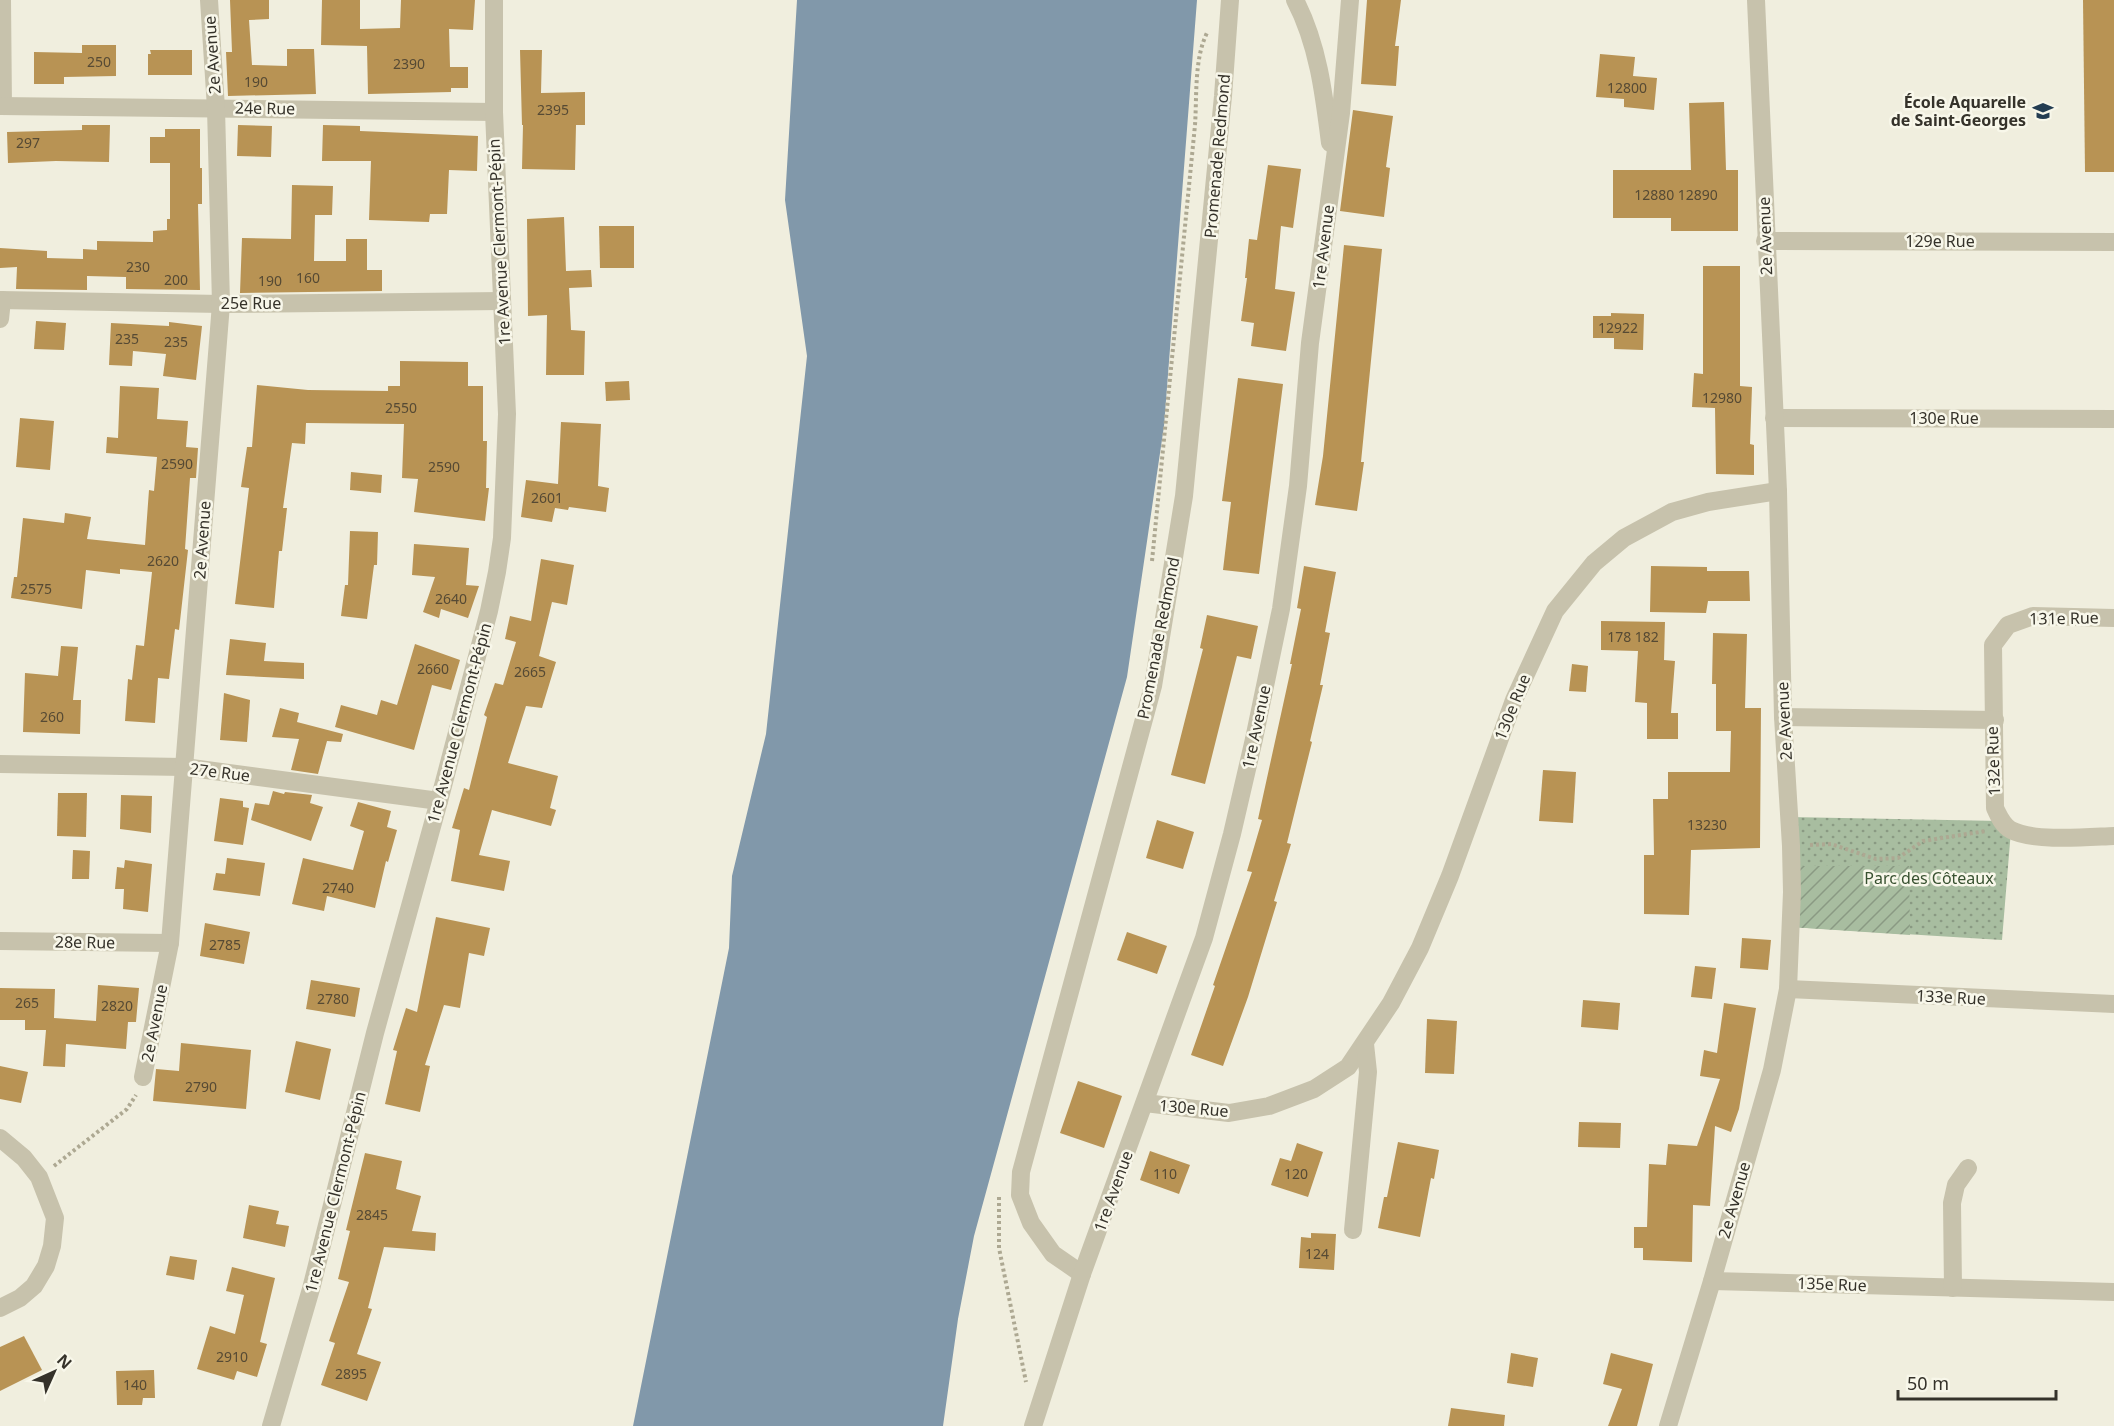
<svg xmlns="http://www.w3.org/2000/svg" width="2114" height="1426" font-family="'Noto Sans',sans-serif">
  <defs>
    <pattern id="park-dots" width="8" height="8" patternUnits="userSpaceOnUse" patternTransform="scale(1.5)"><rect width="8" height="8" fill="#a8bda0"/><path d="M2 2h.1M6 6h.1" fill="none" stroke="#8a9a83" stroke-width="1.8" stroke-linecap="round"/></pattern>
    <pattern id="garden-furrows" width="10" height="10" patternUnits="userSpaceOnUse" patternTransform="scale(1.5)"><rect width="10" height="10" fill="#a8bda0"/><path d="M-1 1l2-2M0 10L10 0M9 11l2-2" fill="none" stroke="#8a9a83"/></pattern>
  </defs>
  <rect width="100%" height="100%" fill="#f0eede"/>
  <polygon fill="url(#park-dots)" points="1789,817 2001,821 2011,830 2002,940 1791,927"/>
  <polygon fill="url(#garden-furrows)" points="1791,866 1909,866 1910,935 1791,927"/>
  <polygon fill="#8198aa" points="797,0 1197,0 1164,426 1127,677 974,1236 958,1319 943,1426 633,1426 729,948 732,876 766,734 807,356 785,200"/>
  <g fill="#b89354">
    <polygon points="230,0 269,0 269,19 249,20 252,65 287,66 287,49 314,49 316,94 228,96 226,52 232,52"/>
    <polygon points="322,0 360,0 360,29 400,28 401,0 475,0 473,30 449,29 450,67 468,67 468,88 451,88 451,92 368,94 367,46 321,45"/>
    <polygon points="1367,0 1401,0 1395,46 1399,46 1396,86 1361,84"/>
    <polygon points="2083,0 2114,0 2114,172 2085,172"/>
    <polygon points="82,45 116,45 116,76 64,77 64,84 34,84 34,52 82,53"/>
    <polygon points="150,50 192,50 192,75 148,75 148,54 151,54"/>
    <polygon points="520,50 542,50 541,93 585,92 585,125 576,125 575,170 522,169 523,125 522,125"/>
    <polygon points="1600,54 1635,57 1633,76 1657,78 1654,110 1624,107 1624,99 1596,97"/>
    <polygon points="1724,102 1726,170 1738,170 1738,231 1671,231 1671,218 1613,218 1613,170 1691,170 1689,103"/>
    <polygon points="1353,110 1393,116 1386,167 1390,168 1384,217 1340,211"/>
    <polygon points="82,125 110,125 109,162 56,161 8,163 7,132 82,130"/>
    <polygon points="238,125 272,126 271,157 237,156"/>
    <polygon points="323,125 360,126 360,131 478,136 477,171 449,170 447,214 430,214 429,222 369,220 371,161 322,161"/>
    <polygon points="165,129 200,129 200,168 202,168 202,204 198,204 200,290 126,289 126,277 87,276 87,290 16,289 17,267 0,268 0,248 47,251 47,258 83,259 83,249 97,250 97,241 153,242 153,231 167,230 167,219 170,219 170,163 150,163 150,137 165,137"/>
    <polygon points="1268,165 1301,169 1293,228 1281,226 1275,289 1295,292 1286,351 1251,346 1254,323 1241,321 1247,278 1245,278 1249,239 1257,240"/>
    <polygon points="292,185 333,186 332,215 315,215 314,261 346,261 346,239 367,239 367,270 382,270 382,291 240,293 242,238 291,239"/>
    <polygon points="564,217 566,271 591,270 592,287 569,288 571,330 585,331 584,375 546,375 547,315 528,316 527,219"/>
    <polygon points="599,226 634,226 634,268 600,268"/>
    <polygon points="1344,245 1382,249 1361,462 1364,462 1357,511 1315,505 1323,456"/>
    <polygon points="1703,266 1740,266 1740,386 1752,387 1750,444 1754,445 1754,475 1716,474 1715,408 1692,407 1694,373 1703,374"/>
    <polygon points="1611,313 1644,314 1643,350 1614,349 1614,338 1593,338 1593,316 1611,316"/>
    <polygon points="36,321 66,323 64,350 34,349"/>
    <polygon points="169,322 202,326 196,380 163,376 166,354 133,351 132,366 109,365 111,323 169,326"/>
    <polygon points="400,361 468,362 468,386 483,386 483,441 487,441 486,488 489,488 485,521 414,512 418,479 402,478 404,424 306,423 305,444 292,443 283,508 287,508 282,551 279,551 274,608 235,604 249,488 241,487 247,447 252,447 257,385 308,390 388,391 388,386 400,386"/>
    <polygon points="1238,378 1283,384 1259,574 1223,570 1231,502 1222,501"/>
    <polygon points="629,381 630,400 606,401 605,382"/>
    <polygon points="120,386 159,388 157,419 188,421 186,447 198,448 196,478 190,478 185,549 188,550 179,630 175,629 169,679 158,678 155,723 125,721 128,679 132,680 136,645 144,646 152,572 120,569 120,574 86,570 82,609 11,598 14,577 17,577 23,518 64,523 65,513 91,517 87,539 145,545 149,490 154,491 157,457 106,453 107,437 118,438"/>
    <polygon points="20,418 54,421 50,470 16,467"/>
    <polygon points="561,422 601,424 598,486 609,488 606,512 569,507 568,510 555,508 552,522 521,517 526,480 558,484"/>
    <polygon points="351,472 382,475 381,493 350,490"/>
    <polygon points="350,531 378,532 377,565 374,565 367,619 341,616 345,585 348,585"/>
    <polygon points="414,544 469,548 466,585 479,586 468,618 441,609 439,618 423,612 435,577 412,575"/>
    <polygon points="541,559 574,565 567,605 552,602 539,656 556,662 542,708 526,706 508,763 558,776 550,808 556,810 551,826 492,810 479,855 510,861 504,891 451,881 460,830 452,828 464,788 469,790 487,717 484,715 495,683 503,685 516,642 505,639 510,616 531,621"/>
    <polygon points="1304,566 1336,572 1325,632 1330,633 1320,685 1323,685 1310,741 1312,742 1287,843 1291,844 1274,901 1277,902 1248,997 1223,1066 1191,1055 1215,986 1213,985 1252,872 1247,871 1262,820 1258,819 1292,664 1290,664 1301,609 1297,608"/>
    <polygon points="1651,566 1707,567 1707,571 1749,571 1750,601 1708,601 1706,613 1650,612"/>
    <polygon points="1207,615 1258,626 1251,659 1237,656 1205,784 1171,775 1203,649 1200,648"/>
    <polygon points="1601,621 1665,622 1664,660 1675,661 1671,713 1678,713 1678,739 1647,739 1647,703 1635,702 1638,651 1601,650"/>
    <polygon points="1713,633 1747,634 1745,708 1761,708 1760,848 1691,850 1689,915 1644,914 1644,855 1654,855 1653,799 1668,799 1668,772 1730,772 1731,731 1716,731 1716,684 1712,684"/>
    <polygon points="230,639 266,643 264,661 304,663 304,679 226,675"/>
    <polygon points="415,644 460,660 451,690 432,685 414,750 335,727 341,705 377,715 381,700 397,705"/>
    <polygon points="61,646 78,647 73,700 81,700 80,734 23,732 25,673 58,676"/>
    <polygon points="1572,664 1588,666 1586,692 1569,691"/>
    <polygon points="224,693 250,700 247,742 220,740"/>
    <polygon points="280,708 299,713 297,722 343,734 341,742 327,741 318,774 291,770 299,739 272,737"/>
    <polygon points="1543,770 1576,772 1573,823 1539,821"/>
    <polygon points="273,791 284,794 285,792 312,795 310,803 323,807 311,841 251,820 255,803 269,805"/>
    <polygon points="58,793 87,793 86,837 57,836"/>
    <polygon points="121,795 152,796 151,833 120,829"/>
    <polygon points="220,798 243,801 243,807 249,808 243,845 214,841"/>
    <polygon points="358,802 391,811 387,827 397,830 388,862 386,861 375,908 327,896 324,911 292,904 303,858 353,870 364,831 350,826"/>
    <polygon points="1157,820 1194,832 1183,869 1146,858"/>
    <polygon points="73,850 90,851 89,879 72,879"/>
    <polygon points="227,858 265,863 260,896 213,890 216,873 225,874"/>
    <polygon points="125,860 152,864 148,912 123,909 124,889 115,889 117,867 124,868"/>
    <polygon points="436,917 490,928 484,956 469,953 460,1008 444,1005 425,1065 430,1066 420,1112 385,1104 397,1051 393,1050 406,1008 417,1012"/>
    <polygon points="205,923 250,932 244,964 200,956"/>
    <polygon points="1127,932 1167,946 1157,974 1117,960"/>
    <polygon points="1742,938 1771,940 1768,970 1740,968"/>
    <polygon points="1695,966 1716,968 1712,999 1691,997"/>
    <polygon points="311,980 360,988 355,1017 306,1009"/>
    <polygon points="98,985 139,988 136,1022 128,1022 126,1049 66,1044 65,1067 43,1066 46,1030 25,1030 25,1020 0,1020 0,988 55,989 54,1018 96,1021"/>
    <polygon points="1583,1000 1620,1003 1618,1030 1581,1027"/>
    <polygon points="1724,1003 1756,1008 1739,1109 1731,1132 1715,1126 1710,1206 1693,1205 1692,1262 1643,1260 1643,1248 1634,1248 1634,1227 1647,1227 1649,1164 1666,1165 1668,1144 1697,1146 1720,1079 1700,1076 1704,1050 1717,1053"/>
    <polygon points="1427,1019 1457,1021 1454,1074 1425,1073"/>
    <polygon points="296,1041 331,1049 320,1100 285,1092"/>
    <polygon points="181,1043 251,1050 246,1109 153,1101 156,1069 179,1071"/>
    <polygon points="0,1066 28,1072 21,1103 0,1099"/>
    <polygon points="1078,1081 1122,1096 1104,1148 1060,1133"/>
    <polygon points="1579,1122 1621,1123 1620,1148 1578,1147"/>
    <polygon points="1398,1142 1439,1150 1434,1179 1431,1178 1420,1237 1378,1228 1384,1197 1387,1197"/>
    <polygon points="1297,1143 1323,1152 1308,1197 1271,1185 1280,1158 1291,1161"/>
    <polygon points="1150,1151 1190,1165 1179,1194 1140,1180"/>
    <polygon points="365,1153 402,1161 396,1189 421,1196 412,1231 436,1233 435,1251 384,1247 368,1308 372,1309 357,1354 381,1362 367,1401 321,1385 335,1343 329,1341 349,1282 338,1279 350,1231 346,1230"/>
    <polygon points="249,1205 279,1211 276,1224 289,1226 285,1247 243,1238"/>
    <polygon points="1311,1233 1336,1234 1334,1270 1299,1268 1301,1237 1311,1238"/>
    <polygon points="170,1256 197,1260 194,1280 166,1275"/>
    <polygon points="232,1267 275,1278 260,1342 267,1344 257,1377 237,1371 234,1380 197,1369 210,1326 235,1334 244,1295 226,1291"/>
    <polygon points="24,1336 42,1370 0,1391 0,1347"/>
    <polygon points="1511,1353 1538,1358 1533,1387 1507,1383"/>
    <polygon points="1611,1353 1653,1364 1637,1426 1608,1426 1622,1389 1603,1384"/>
    <polygon points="154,1370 155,1398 143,1398 142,1405 117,1405 116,1371"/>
    <polygon points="1451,1408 1505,1415 1504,1426 1448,1426"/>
  </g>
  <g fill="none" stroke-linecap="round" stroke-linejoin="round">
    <g stroke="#ada892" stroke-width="4" stroke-dasharray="3 3" stroke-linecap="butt">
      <path d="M1152 561 1195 125C1197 96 1194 59 1207 33"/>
      <polyline points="1810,845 1831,844 1876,859 1898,858 1923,841 1986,831"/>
      <polyline points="54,1166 127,1109 136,1095"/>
      <polyline points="999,1197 999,1248 1026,1382"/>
    </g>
    <g stroke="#c7c2ac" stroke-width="18">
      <polyline points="2,0 3,106"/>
      <path d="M1295 0C1318 44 1324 94 1330 143"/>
      <polyline points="0,106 494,112"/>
      <polyline points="1765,241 2114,242"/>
      <polyline points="0,300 221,304 502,301"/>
      <polyline points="0,319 2,300"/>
      <polyline points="1774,418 2114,419"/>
      <path d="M2114 618 2033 616 2008 625 1993 645 1995 808C1999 816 2002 825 2011 830 2034 842 2088 837 2114 836"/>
      <polyline points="1783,717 1995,720"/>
      <polyline points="0,764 184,767 439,801"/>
      <polyline points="0,941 170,943"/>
      <polyline points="1788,989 2114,1004"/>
      <polyline points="143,1077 170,943 221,304 216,108 209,0"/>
      <polyline points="1145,1103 1229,1113 1269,1106 1314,1089 1348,1067 1391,1003 1420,948 1450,876 1514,700 1555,611 1594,563 1624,538 1672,512 1708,502 1778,491"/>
      <polyline points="0,1138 24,1158 39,1177 55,1218 52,1246 46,1266 34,1286 20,1298 0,1308"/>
      <polyline points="1353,1230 1368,1072 1365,1044"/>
      <polyline points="1082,1274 1053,1254 1031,1223 1020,1195 1021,1172 1153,686 1184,496 1223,96 1230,0"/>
      <polyline points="1712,1281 2114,1292"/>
      <polyline points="1953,1288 1952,1203 1956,1185 1968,1168"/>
      <polyline points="271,1426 311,1289 375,1033 439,801 489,611 497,572 502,538 507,414 494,112 494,0"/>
      <polyline points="1033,1426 1082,1274 1204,938 1232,834 1254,739 1281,609 1298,486 1310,343 1341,113 1350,0"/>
      <polyline points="1668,1426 1712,1281 1772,1070 1788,989 1792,892 1791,846 1783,717 1778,491 1756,0"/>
    </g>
  </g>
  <defs>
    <g id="school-bare" transform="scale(1.62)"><path d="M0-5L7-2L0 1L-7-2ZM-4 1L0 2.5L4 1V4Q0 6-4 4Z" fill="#243d52" stroke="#f8f7ea" stroke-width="2.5" paint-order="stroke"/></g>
  </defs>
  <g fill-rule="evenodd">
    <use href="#school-bare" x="2043" y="111"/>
  </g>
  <g text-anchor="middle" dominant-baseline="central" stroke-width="5" stroke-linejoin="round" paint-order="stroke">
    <g font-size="14" fill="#564a34">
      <text x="99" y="61">250</text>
      <text x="409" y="63">2390</text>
      <text x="256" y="81">190</text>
      <text x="1627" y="87">12800</text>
      <text x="553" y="109">2395</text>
      <text x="28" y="142">297</text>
      <text x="1676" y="194">12880 12890</text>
      <text x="138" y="266">230</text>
      <text x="308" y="277">160</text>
      <text x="176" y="279">200</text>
      <text x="270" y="280">190</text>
      <text x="1618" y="327">12922</text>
      <text x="127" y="338">235</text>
      <text x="176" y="341">235</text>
      <text x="1722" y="397">12980</text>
      <text x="401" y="407">2550</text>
      <text x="177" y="463">2590</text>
      <text x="444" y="466">2590</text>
      <text x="547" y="497">2601</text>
      <text x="163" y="560">2620</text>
      <text x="36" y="588">2575</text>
      <text x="451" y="598">2640</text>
      <text x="1633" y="636">178 182</text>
      <text x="433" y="668">2660</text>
      <text x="530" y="671">2665</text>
      <text x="52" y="716">260</text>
      <text x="1707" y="824">13230</text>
      <text x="338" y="887">2740</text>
      <text x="225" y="944">2785</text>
      <text x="333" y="998">2780</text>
      <text x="27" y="1002">265</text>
      <text x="117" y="1005">2820</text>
      <text x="201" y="1086">2790</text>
      <text x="1165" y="1173">110</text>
      <text x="1296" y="1173">120</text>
      <text x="372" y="1214">2845</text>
      <text x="1317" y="1253">124</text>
      <text x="232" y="1356">2910</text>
      <text x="351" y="1373">2895</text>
      <text x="135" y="1384">140</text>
    </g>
    <g font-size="16" fill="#35322a" stroke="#f8f7ea">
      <text transform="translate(212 55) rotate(-94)">2e Avenue</text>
      <text transform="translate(265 108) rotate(1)">24e Rue</text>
      <text transform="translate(1217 156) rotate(-85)">Promenade Redmond</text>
      <text transform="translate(1765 236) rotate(-92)">2e Avenue</text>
      <text x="1940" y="241">129e Rue</text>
      <text transform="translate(499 242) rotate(-93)">1re Avenue Clermont-Pépin</text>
      <text transform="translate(1323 247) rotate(-83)">1re Avenue</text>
      <text x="251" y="303">25e Rue</text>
      <text x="1944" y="418">130e Rue</text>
      <text transform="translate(202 540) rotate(-86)">2e Avenue</text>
      <text transform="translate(2064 618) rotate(-1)">131e Rue</text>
      <text transform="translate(1158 638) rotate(-79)">Promenade Redmond</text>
      <text transform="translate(1512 707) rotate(-68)">130e Rue</text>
      <text transform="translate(1784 721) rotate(-93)">2e Avenue</text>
      <text transform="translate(459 723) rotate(-75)">1re Avenue Clermont-Pépin</text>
      <text transform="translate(1256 727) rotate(-78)">1re Avenue</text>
      <text transform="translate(1993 761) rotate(-92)">132e Rue</text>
      <text transform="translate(220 772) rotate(7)">27e Rue</text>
      <text transform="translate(85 942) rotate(1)">28e Rue</text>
      <text transform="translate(1951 997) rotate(3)">133e Rue</text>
      <text transform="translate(154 1023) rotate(-79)">2e Avenue</text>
      <text transform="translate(1194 1108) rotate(5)">130e Rue</text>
      <text transform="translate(1113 1191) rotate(-70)">1re Avenue</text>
      <text transform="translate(335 1192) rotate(-76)">1re Avenue Clermont-Pépin</text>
      <text transform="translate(1734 1200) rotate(-74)">2e Avenue</text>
      <text transform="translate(1832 1284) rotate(2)">135e Rue</text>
    </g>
    <g font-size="16" font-weight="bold" fill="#35322a" stroke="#f8f7ea" text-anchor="end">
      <text x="2026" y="102">École Aquarelle<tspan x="2026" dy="18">de Saint-Georges</tspan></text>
    </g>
    <g font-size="16" fill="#385130" stroke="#f8f7ea">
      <text x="1929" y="878">Parc des Côteaux</text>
    </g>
  </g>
  <g transform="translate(54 1372) rotate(45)" stroke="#f8f7ea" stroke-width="4.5" paint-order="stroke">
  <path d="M0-4.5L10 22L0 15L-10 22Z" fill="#35322a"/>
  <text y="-9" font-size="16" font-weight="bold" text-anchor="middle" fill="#35322a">N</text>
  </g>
  <path d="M1898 1390v9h158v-9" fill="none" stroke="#35322a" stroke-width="3"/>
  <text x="1907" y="1390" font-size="18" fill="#35322a" stroke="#f8f7ea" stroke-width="4.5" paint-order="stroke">50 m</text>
</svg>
